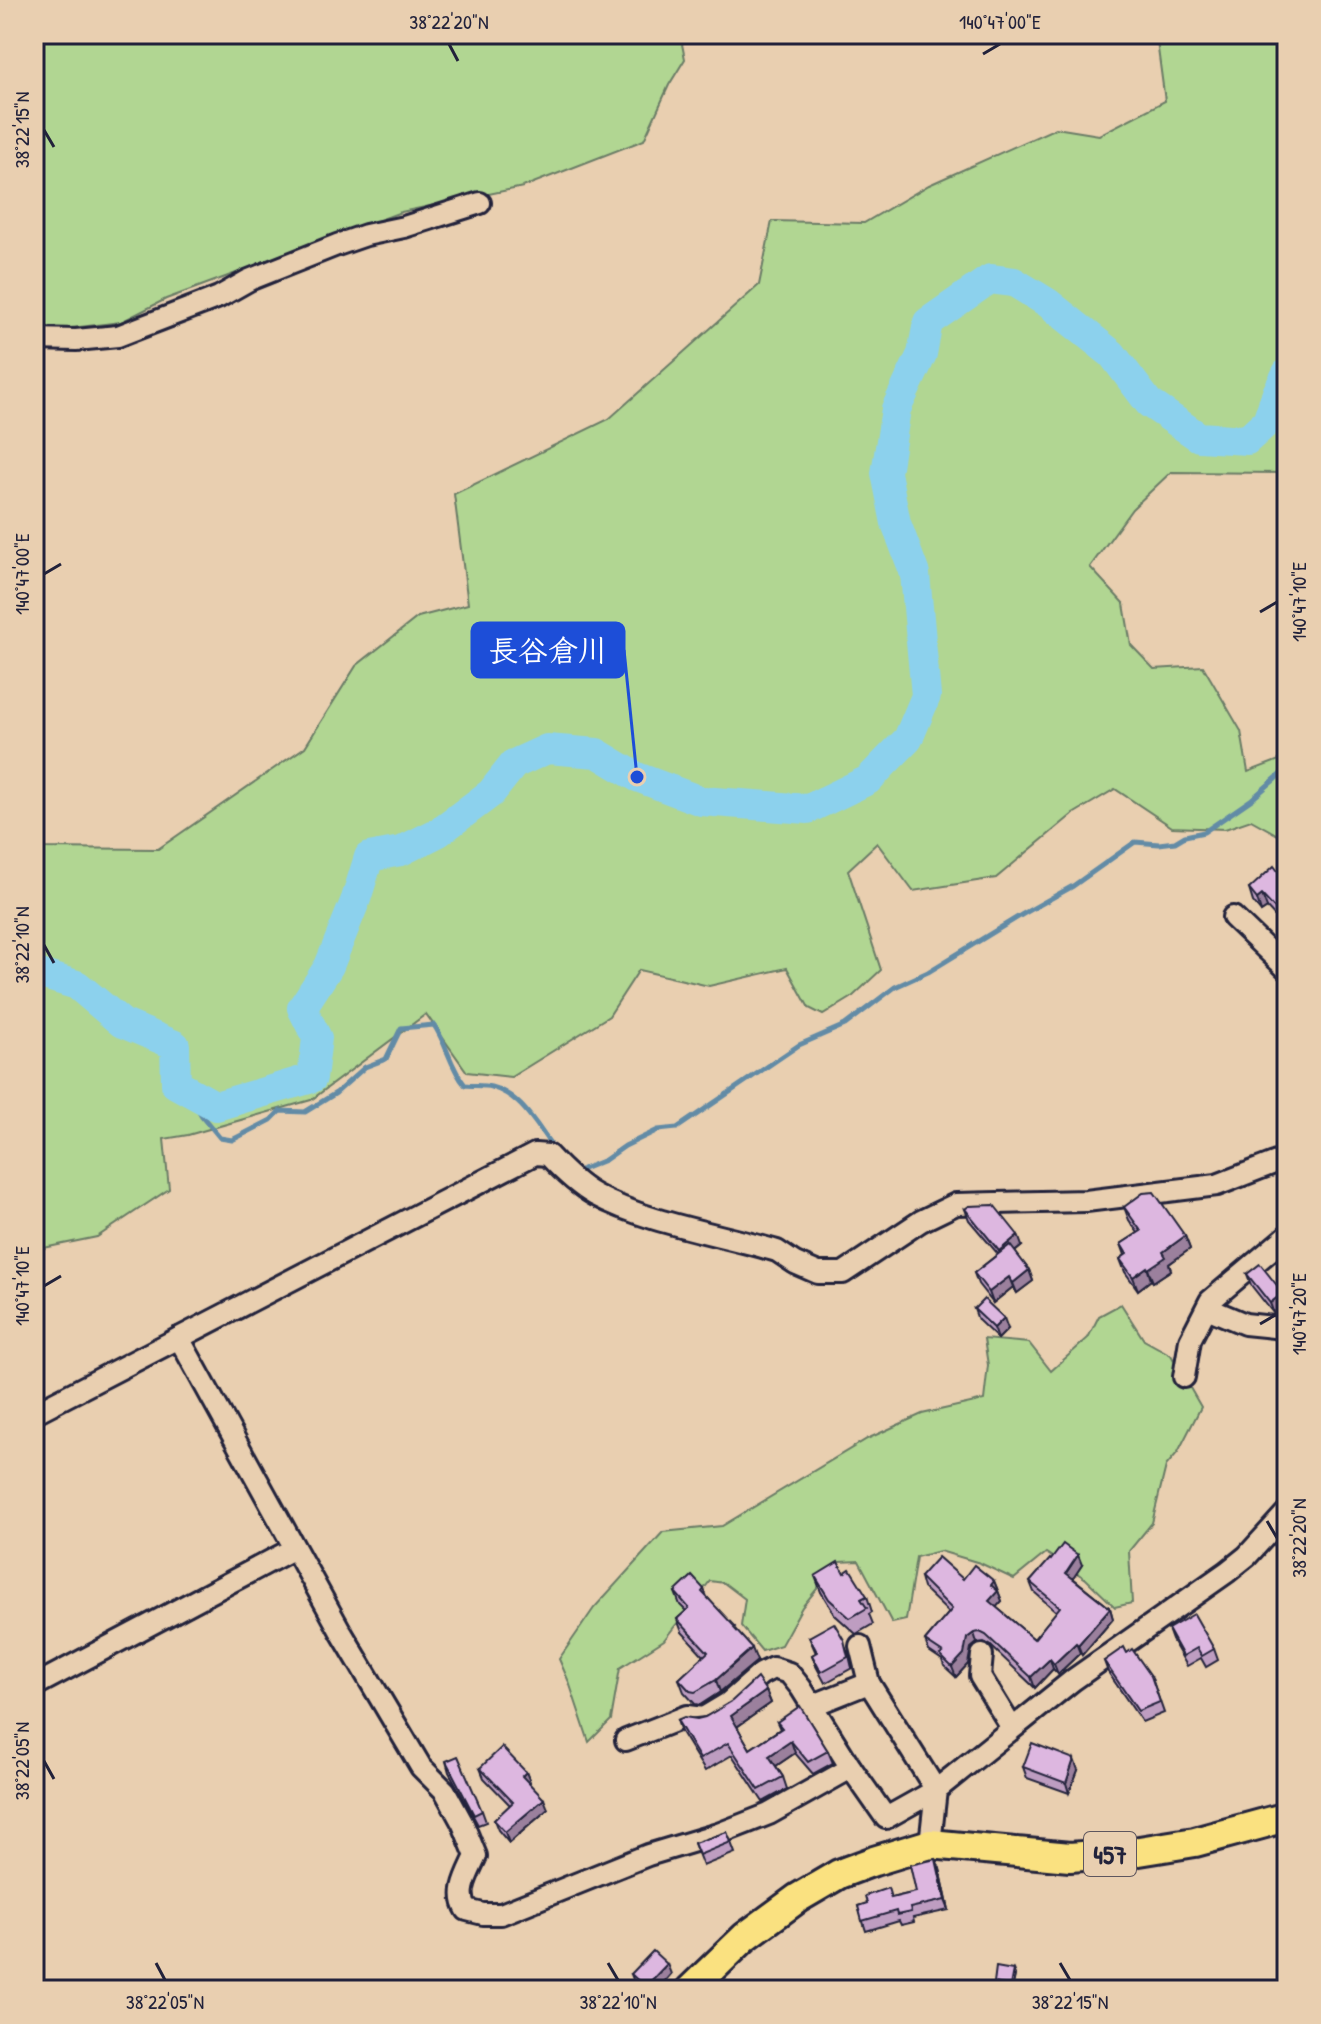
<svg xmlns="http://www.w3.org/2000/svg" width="1321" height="2024" font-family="'Patrick Hand','Klee One',sans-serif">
  <rect width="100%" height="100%" fill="#e9cfb0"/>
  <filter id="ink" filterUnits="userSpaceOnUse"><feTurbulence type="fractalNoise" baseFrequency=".0125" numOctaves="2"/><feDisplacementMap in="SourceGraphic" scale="16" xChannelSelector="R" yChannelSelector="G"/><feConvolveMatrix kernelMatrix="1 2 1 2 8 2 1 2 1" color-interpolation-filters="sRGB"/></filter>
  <g filter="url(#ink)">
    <g fill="#b1d692" stroke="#6a7c66" stroke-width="2">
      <polygon points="34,34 680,34 685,59 669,85 644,140 523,187 401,212 166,299 121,322 47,331 34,326"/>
      <polygon points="1156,34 1287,34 1287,473 1171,472 1132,509 1090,567 1124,604 1131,645 1154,669 1203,666 1241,731 1248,772 1287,757 1287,840 1251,820 1225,829 1172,827 1115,789 1073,814 996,878 913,891 877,843 848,870 881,970 851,998 823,1015 809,1008 787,968 709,986 639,970 609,1016 511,1077 467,1072 426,1014 311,1100 188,1135 164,1139 169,1189 97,1237 34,1250 34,846 39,848 158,849 305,747 356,666 418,617 468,604 454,494 609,419 759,285 772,221 864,223 929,185 1056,128 1099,135 1165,101"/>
      <polygon points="1121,1304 1144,1340 1171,1355 1201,1407 1178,1452 1166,1466 1152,1523 1129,1551 1132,1603 1115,1607 1086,1579 1046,1553 1014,1579 980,1563 940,1551 916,1557 906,1620 892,1623 859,1561 839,1562 802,1607 781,1645 762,1651 741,1626 745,1599 724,1583 710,1581 664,1640 620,1668 611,1720 589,1742 569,1682 559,1659 594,1608 663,1532 722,1526 867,1439 922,1414 984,1400 988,1365 984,1339 1029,1343 1051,1371 1088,1338 1099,1316"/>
    </g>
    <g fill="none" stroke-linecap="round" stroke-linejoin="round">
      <g stroke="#628ba6" stroke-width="5">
        <path d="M186 1090 202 1116 220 1138 232 1140 271 1120 280 1111 305 1112 336 1093 365 1067 386 1059 401 1028 434 1025C447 1044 450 1067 465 1085 473 1086 483 1085 491 1087 522 1095 537 1127 555 1150"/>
        <polyline points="573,1168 578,1171 605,1160 625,1146 658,1130 677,1128 799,1045 845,1025 895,987 928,972 1023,914 1073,886 1135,842 1159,844 1175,842 1185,836 1204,832 1252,799 1281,774 1287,773"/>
      </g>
      <polyline stroke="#8cd1ed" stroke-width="30" points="34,972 77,985 122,1023 175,1045 176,1084 216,1106 312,1078 317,1038 302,1008 329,966 356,899 369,857 401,851 439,832 491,793 514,764 547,749 597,753 637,777 701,801 808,809 868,780 908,739 926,696 915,574 896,523 886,473 896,409 922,354 928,322 990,279 1014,282 1048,303 1112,354 1149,403 1199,437 1247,440 1267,422 1277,393 1287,373"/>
      <g stroke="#22223b" stroke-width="26">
        <g id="minor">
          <polyline points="34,339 76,340 118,336 219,297 249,280 337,245 366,235 404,227 480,203"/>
          <polyline points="1233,917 1287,969"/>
          <polyline points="1207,1308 1245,1324 1283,1328 1287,1326"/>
          <path d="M179 1338 341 1632 421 1767 445 1791 463 1824 476 1856C468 1874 456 1892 467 1910L483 1914H501L648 1855 718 1834 769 1814 851 1768"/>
          <polyline points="1184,1377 1190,1340 1210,1301 1287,1236"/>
          <path d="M34 1413 535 1154 548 1155C562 1170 577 1185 595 1195 647 1223 720 1234 777 1251L795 1263 818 1273H843L921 1221 956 1204 1086 1201 1217 1185 1287 1158"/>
          <polyline points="860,1646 869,1683 936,1790 930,1844"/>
          <polyline points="982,1655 980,1676 1012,1728"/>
          <polyline points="34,1686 293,1549"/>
          <polyline points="811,1706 869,1683"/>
          <polyline points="626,1740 687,1716 703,1718 728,1703 761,1674 773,1668 789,1673 801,1688 851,1768 886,1818 936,1790 1073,1680 1227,1572 1247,1556 1287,1512"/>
        </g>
      </g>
      <g stroke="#22223b" stroke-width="34">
        <polyline id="highway" points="690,1990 745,1937 798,1898 839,1874 874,1861 930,1844 1070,1857 1133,1852 1195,1842 1287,1817"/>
      </g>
      <use href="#minor" stroke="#e9cfb0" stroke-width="20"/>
      <use href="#highway" stroke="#fae180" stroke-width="28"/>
    </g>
    <g fill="#be9dc1" stroke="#22223b" stroke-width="2">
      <polygon points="1287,878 1287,930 1267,908 1261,912 1253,902 1249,889 1285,880"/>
      <polygon points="1124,1207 1185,1236 1190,1249 1169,1264 1171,1270 1153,1282 1151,1280 1138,1290 1125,1272 1120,1259 1125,1255 1121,1244 1138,1233 1129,1220"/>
      <polygon points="965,1209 1022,1246 1015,1252 1029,1270 1033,1281 1017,1293 1013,1287 993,1303 978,1284 974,1273 998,1254 969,1220"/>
      <polygon points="1247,1274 1283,1293 1286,1304 1274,1314 1251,1285"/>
      <polygon points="974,1309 1008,1329 998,1339 978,1320"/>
      <polygon points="1051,1560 1082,1565 1073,1578 1110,1608 1113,1619 1082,1655 1080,1653 1058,1674 1053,1669 1035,1688 990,1645 984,1642 977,1643 971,1648 968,1664 956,1677 944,1666 942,1660 929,1651 925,1641 949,1613 923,1588 920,1577 994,1581 1002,1601 996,1607 1034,1639 1057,1612 1034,1592 1030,1582"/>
      <polygon points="844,1573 867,1596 872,1612 869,1614 873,1624 856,1634 835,1615 821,1592 815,1576"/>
      <polygon points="704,1589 707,1597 736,1631 757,1661 720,1692 700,1705 695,1704 684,1692 679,1679 704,1656 682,1632 677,1619 686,1611 680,1605 675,1592"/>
      <polygon points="1168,1629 1214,1649 1218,1660 1206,1667 1201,1658 1187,1666 1172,1640"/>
      <polygon points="809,1637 848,1651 852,1668 825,1683 816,1666 812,1655 816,1653"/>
      <polygon points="1127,1653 1151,1676 1164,1713 1142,1722 1108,1672 1104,1661"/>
      <polygon points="766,1691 771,1703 737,1727 750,1749 780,1729 777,1722 828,1751 833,1763 813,1774 795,1753 776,1766 783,1777 787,1789 763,1802 732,1755 705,1771 681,1732 677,1720 705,1717"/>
      <polygon points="446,1761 482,1811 486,1822 478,1825 449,1772"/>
      <polygon points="1023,1767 1078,1770 1069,1793 1027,1778"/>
      <polygon points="480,1768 526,1772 530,1782 529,1783 548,1809 509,1843 498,1830 494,1820 510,1805 484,1778"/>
      <polygon points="727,1832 735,1853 703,1866 694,1843"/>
      <polygon points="940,1869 949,1910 913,1918 914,1922 901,1925 899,1921 866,1931 858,1906 916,1892"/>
      <polygon points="1013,1970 1015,1975 1012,1990 996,1988 994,1983"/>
      <polygon points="631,1974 671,1974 657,1990 641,1990 635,1985"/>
    </g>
    <g fill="#9b809d" stroke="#22223b" stroke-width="2">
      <polygon points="1262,895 1267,908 1261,912 1257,899"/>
      <polygon points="1018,1235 1022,1246 1003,1261 999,1251"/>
      <polygon points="1185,1236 1190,1249 1169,1264 1171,1270 1153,1282 1148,1269 1163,1252"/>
      <polygon points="1147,1267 1151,1280 1138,1290 1133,1277"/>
      <polygon points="1029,1270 1033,1281 1017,1293 1013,1283"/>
      <polygon points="1009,1277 1013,1287 993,1303 989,1292"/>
      <polygon points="1283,1293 1286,1304 1274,1314 1270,1303"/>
      <polygon points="1004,1318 1008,1329 998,1339 994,1328"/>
      <polygon points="1078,1555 1082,1565 1070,1583 1066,1573"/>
      <polygon points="994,1581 1002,1601 993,1611 989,1601 991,1585"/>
      <polygon points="1110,1608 1113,1619 1082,1655 1078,1645"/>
      <polygon points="974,1633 977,1643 971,1648 968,1664 956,1677 952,1667 967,1638"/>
      <polygon points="1076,1643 1080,1653 1058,1674 1054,1664"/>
      <polygon points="752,1648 757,1661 720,1692 716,1680"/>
      <polygon points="1050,1659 1053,1669 1035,1688 1031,1677"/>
      <polygon points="766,1691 771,1703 735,1728 731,1716"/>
      <polygon points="791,1741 795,1753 773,1768 769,1756"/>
      <polygon points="1074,1759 1078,1770 1069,1793 1066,1783"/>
      <polygon points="526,1772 530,1782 526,1787 522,1776"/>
      <polygon points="544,1799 548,1809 509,1843 505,1832"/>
      <polygon points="936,1859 940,1869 949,1910 945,1900"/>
      <polygon points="667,1964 671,1974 657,1990 646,1990 645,1987"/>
      <polygon points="1013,1970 1015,1975 1012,1990 1010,1986"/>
    </g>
    <g fill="#ddb7e0" stroke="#22223b" stroke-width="2">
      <polygon points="1274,866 1285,880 1287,878 1287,922 1262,895 1257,899 1249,889"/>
      <polygon points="1154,1192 1185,1236 1163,1252 1166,1257 1148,1269 1147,1267 1133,1277 1120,1259 1127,1254 1121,1244 1141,1231 1124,1207 1143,1193"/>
      <polygon points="994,1205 1018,1235 999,1251 965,1209 969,1206"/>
      <polygon points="1010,1245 1029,1270 1013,1283 1009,1277 989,1292 974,1273"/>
      <polygon points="1260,1264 1283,1293 1270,1303 1247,1274"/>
      <polygon points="984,1299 1004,1318 994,1328 974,1309"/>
      <polygon points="1063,1544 1078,1555 1066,1573 1110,1608 1078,1645 1076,1643 1054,1664 1050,1659 1031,1677 986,1635 980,1632 974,1633 967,1638 964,1654 952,1667 940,1655 943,1653 925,1641 952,1609 920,1577 938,1557 963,1579 974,1565 994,1581 991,1585 998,1591 989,1601 1034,1639 1060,1607 1030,1582 1050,1559 1051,1560"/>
      <polygon points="838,1562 844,1573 850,1569 867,1596 861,1599 867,1608 850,1618 829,1599 815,1576"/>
      <polygon points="692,1576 704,1589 702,1592 735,1627 734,1628 752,1648 716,1680 695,1692 690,1691 679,1679 708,1652 677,1619 689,1608 675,1592"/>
      <polygon points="1194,1614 1214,1649 1202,1656 1197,1648 1183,1656 1168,1629"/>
      <polygon points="834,1623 844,1640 848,1657 821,1672 812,1655 817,1652 809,1637"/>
      <polygon points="1124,1647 1127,1653 1132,1649 1151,1676 1160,1702 1138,1711 1104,1661"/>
      <polygon points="757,1678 766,1691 731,1716 750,1749 782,1728 777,1722 800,1706 828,1751 808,1762 791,1741 769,1756 783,1777 759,1790 728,1743 700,1759 677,1720 684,1717 697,1719 705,1717 732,1701"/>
      <polygon points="1032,1743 1074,1759 1066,1783 1023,1767"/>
      <polygon points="502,1747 526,1772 522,1776 544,1799 505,1832 494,1820 513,1802 480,1768"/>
      <polygon points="458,1756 482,1811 474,1815 446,1761"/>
      <polygon points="727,1832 731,1842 699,1855 694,1843"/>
      <polygon points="936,1859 945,1900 910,1908 911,1912 897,1915 896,1911 862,1921 858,1906 867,1903 865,1896 888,1888 891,1898 916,1892 910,1865"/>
      <polygon points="653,1951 667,1964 645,1987 631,1974"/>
      <polygon points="996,1967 1013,1970 1010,1986 994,1983"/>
    </g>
  </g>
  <path fill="none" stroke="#22223b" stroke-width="3" d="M449 44 458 61M983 54 1000 44M44 130 54 147M44 574 61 564M1260 612 1277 602M44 945 54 963M44 1286 61 1276M1260 1324 1277 1314M1267 1521 1277 1538M44 1761 54 1779M156 1963 165 1980M608 1963 618 1980M1060 1963 1070 1980"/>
  <g text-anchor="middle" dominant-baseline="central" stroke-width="6" stroke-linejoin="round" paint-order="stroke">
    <rect fill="#e9cfb0" stroke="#5e565e" stroke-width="2" x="1084" y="1832" width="52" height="44" rx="6"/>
    <g font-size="26" font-weight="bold" fill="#22223b">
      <text x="1110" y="1854">457</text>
    </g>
  </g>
  <path fill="none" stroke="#1d4ed8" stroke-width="3" d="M637 777L624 650"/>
  <circle fill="#1d4ed8" stroke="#e9cfb0" stroke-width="3" cx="637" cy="777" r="8"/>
  <rect fill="#1d4ed8" stroke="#1d4ed8" stroke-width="3" x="472" y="623" width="152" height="54" rx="8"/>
  <g font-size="30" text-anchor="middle" font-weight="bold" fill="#fff">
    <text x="548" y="661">長谷倉川</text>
  </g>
  <rect width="1321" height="2024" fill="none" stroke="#e9cfb0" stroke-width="88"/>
  <rect x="44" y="44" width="1233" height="1936" fill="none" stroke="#22223b" stroke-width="3"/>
  <g font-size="20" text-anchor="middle" fill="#22223b">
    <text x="449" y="29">38°22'20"N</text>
    <text x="1000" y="29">140°47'00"E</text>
    <text transform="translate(22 130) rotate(-90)" y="7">38°22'15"N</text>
    <text transform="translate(22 574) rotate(-90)" y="7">140°47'00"E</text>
    <text transform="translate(1299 602) rotate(-90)" y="7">140°47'10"E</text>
    <text transform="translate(22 945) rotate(-90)" y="7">38°22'10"N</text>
    <text transform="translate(22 1286) rotate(-90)" y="7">140°47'10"E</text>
    <text transform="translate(1299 1314) rotate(-90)" y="7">140°47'20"E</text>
    <text transform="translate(1299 1538) rotate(-90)" y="7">38°22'20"N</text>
    <text transform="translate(22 1761) rotate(-90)" y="7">38°22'05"N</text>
    <text x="165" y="2009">38°22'05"N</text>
    <text x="618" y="2009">38°22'10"N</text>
    <text x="1070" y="2009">38°22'15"N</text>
  </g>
</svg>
